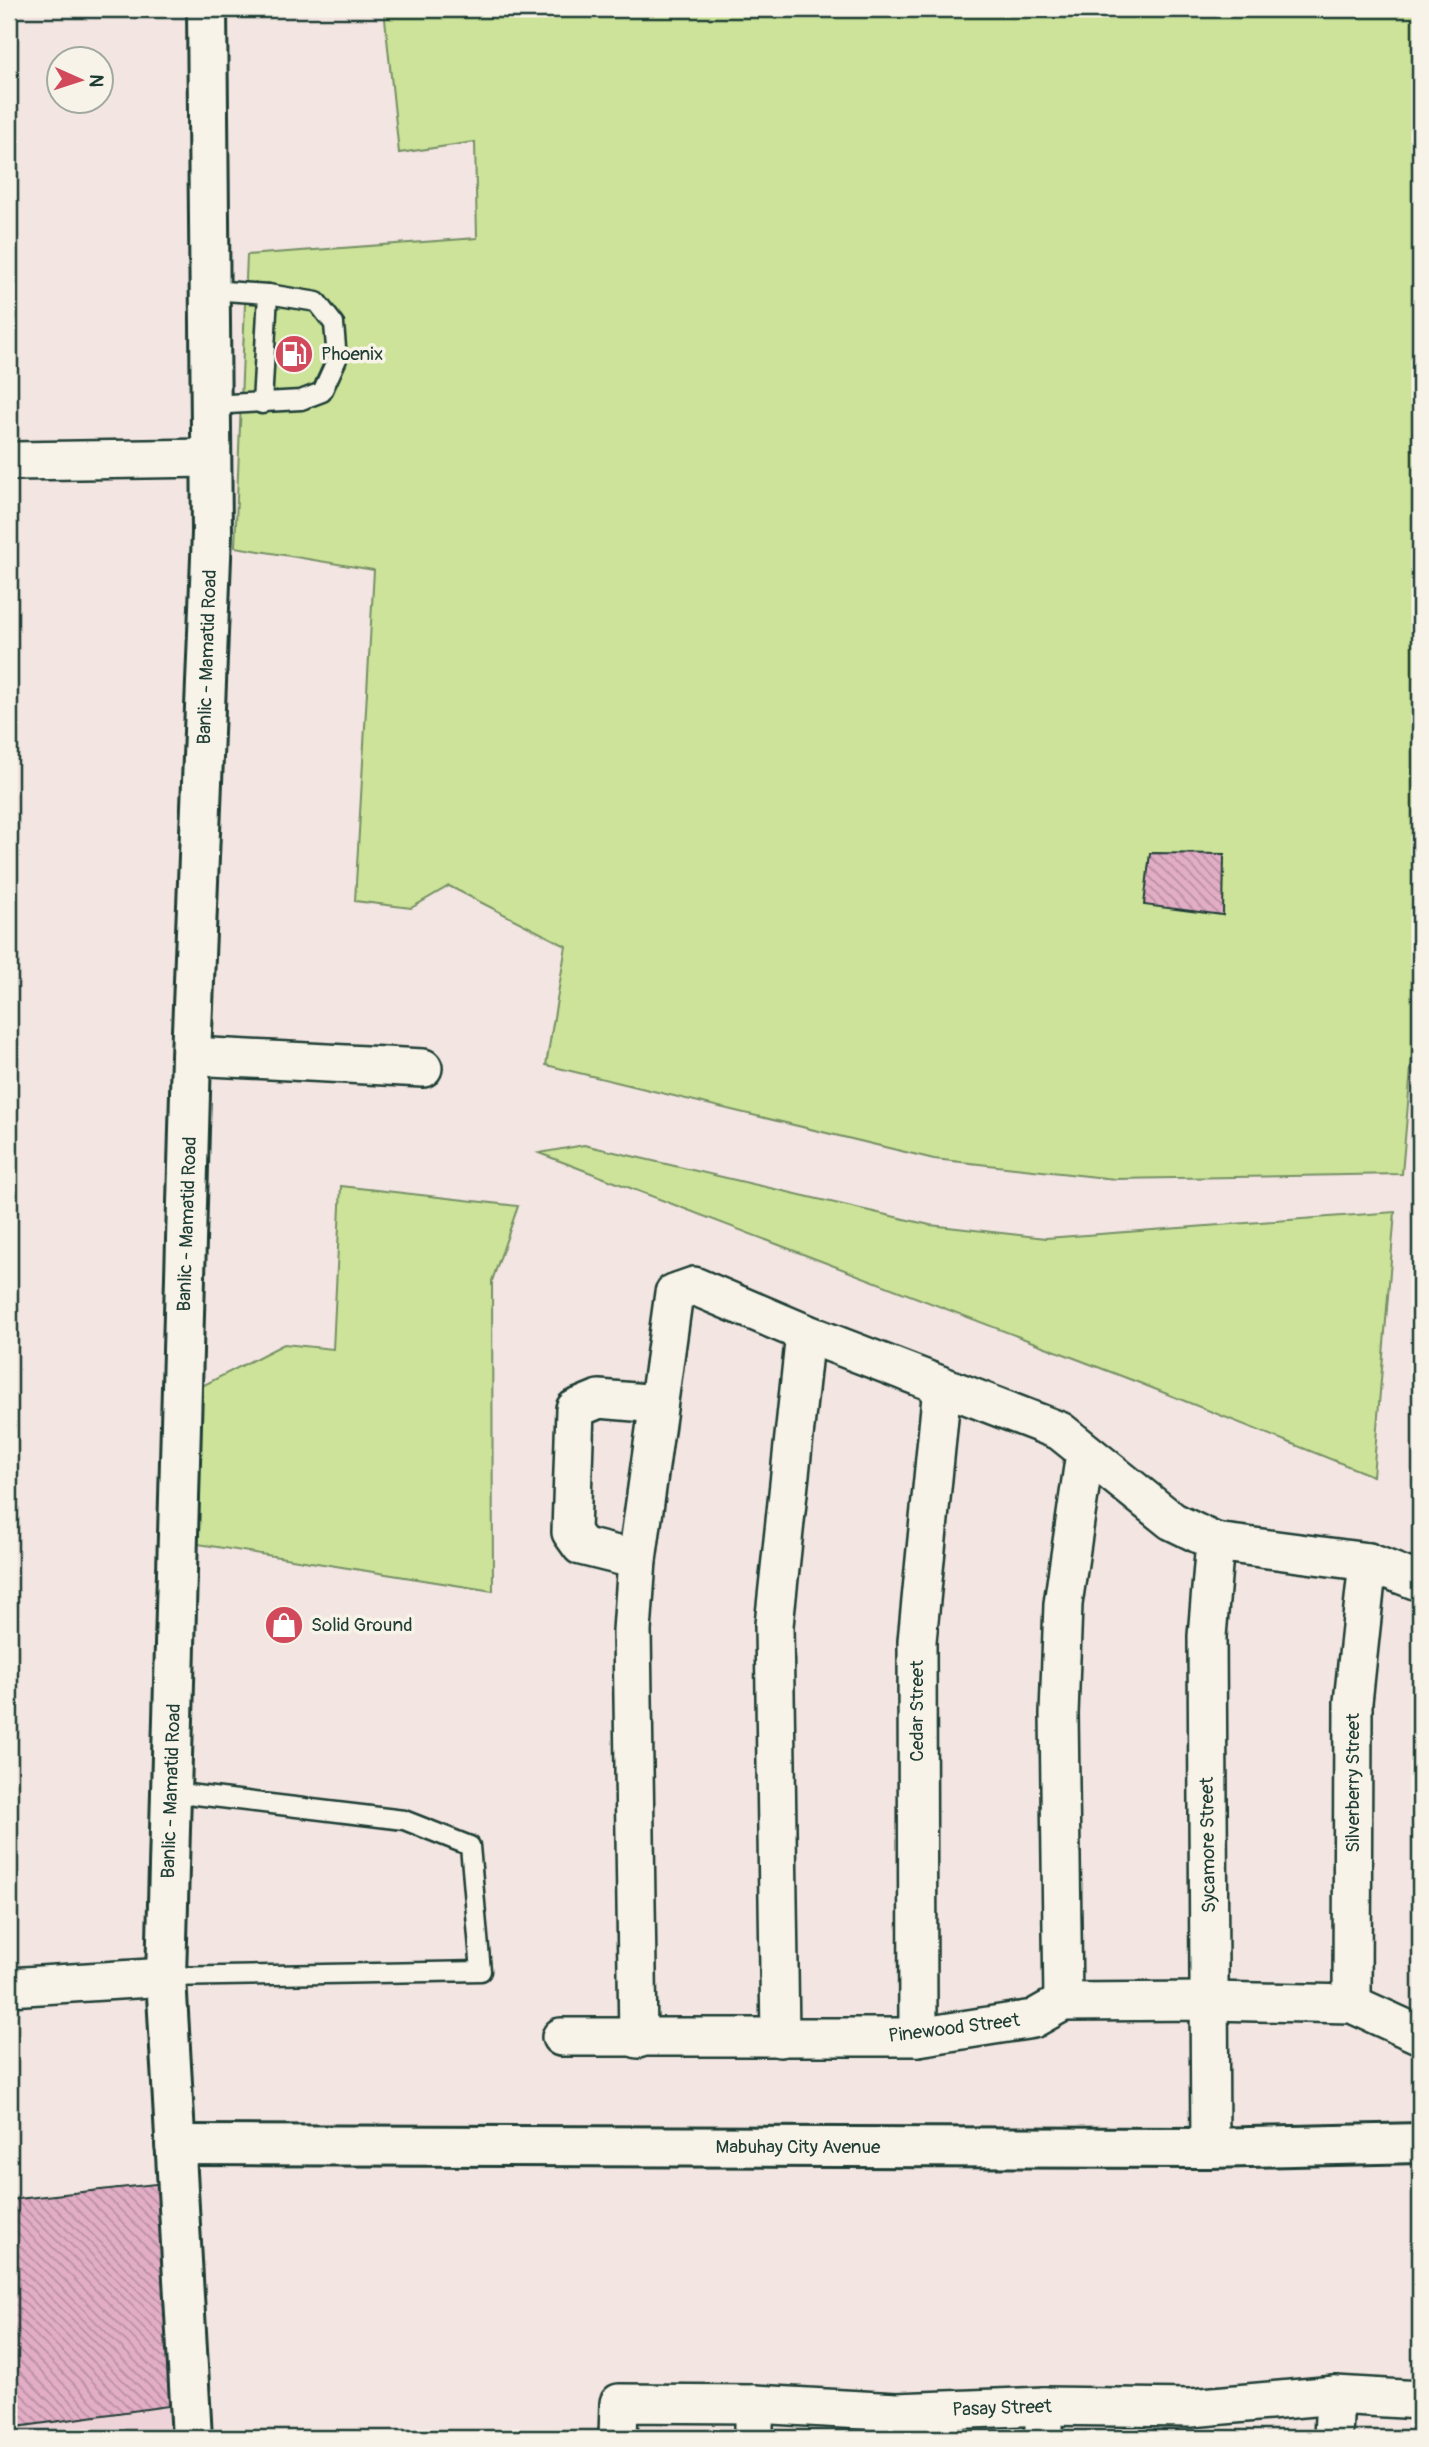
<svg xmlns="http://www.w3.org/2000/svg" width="1429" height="2447" font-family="Pangolin,sans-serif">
  <defs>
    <pattern id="building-back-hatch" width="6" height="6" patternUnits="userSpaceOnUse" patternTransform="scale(1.75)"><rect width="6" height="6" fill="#e3adc6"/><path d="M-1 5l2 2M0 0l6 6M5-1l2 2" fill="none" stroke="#b78ea2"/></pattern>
  </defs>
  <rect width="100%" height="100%" fill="#f3e5e1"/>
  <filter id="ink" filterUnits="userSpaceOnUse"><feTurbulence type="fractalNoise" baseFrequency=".0143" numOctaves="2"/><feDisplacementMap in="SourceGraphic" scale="14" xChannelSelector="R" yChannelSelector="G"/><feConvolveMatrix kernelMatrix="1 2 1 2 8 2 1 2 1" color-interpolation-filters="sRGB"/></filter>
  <g filter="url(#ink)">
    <polygon fill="#eed4d9" points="176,2405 178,2438 9,2438 9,2425"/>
    <g fill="#cce399" stroke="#769066" stroke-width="2">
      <polygon points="384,9 1420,9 1420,963 1402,1174 1115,1179 934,1159 546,1065 566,946 449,886 411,908 355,901 374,570 235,547 247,255 477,238 475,142 399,153"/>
      <polygon points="584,1145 930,1225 1046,1238 1395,1212 1373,1476 1137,1382 539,1153"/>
      <polygon points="341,1186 518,1206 492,1281 493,1591 198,1544 198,1388 284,1344 333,1349"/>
    </g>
    <g fill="url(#building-back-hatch)" stroke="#1f3d34" stroke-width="2">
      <polygon points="1150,853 1224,854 1223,915 1144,905"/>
      <polygon points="164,2183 176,2405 9,2428 9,2200"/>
    </g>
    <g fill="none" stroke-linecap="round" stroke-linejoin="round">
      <g stroke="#1f3d34" stroke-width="23">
        <g id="lane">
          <polyline points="210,290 268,294 317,302 334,324 337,359 322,392 301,400 211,405"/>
          <polyline points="262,404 268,294"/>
          <polyline points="166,1977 481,1971 470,1846 404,1820 171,1792"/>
        </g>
      </g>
      <g stroke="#1f3d34" stroke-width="42">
        <g id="street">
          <polyline points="14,461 211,458"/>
          <polyline points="191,1056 423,1068"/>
          <polyline points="637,1560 581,1546 571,1532 575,1409 599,1399 658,1404"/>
          <polyline points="9,1987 166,1977"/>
          <polyline points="1063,2002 1059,1714 1063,1604 1085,1453"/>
          <polyline points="1352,2004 1353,1702 1368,1562"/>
          <polyline points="561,2037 918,2037 1033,2019 1063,2002 1210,2001 1352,2004 1420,2035"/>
          <polyline points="918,2037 917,1641 942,1387"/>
          <polyline points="780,2038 774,1625 805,1333"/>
          <polyline points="638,2039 632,1631 637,1560 674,1293 694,1286 805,1333 1060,1431 1172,1521 1215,1542 1368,1562 1420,1582"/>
          <polyline points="1210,2148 1207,1636 1215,1542"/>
          <polyline points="618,2438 619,2403 754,2404 897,2412 1044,2406 1191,2408 1335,2395 1420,2400"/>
          <polyline points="754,2438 754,2404"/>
          <polyline points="1044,2438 1044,2406"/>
          <polyline points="1333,2438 1335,2395"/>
        </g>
      </g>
      <g stroke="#1f3d34" stroke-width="44">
        <g id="secondary">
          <polyline points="175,2145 1210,2148 1420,2143"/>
          <polyline points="192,2438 166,1977 191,1056 212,533 207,9"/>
        </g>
      </g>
      <use href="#lane" stroke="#f7f3e8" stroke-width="18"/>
      <use href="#street" stroke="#f7f3e8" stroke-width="37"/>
      <use href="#secondary" stroke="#f7f3e8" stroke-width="38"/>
    </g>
  </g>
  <defs>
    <g id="fuel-disc" transform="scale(2.0125)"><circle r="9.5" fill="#d1495b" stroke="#f7f3e8"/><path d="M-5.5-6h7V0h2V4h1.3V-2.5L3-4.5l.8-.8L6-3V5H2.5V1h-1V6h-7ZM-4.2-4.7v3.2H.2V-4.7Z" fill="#fff"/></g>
    <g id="shop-disc" transform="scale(2.0125)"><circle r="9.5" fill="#d1495b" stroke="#f7f3e8"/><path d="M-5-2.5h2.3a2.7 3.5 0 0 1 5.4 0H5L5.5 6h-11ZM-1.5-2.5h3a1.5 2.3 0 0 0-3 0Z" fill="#fff"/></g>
  </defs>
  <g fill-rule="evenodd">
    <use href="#fuel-disc" x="294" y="354"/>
    <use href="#shop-disc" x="284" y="1625"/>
  </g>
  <g text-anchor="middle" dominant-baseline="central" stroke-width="7" stroke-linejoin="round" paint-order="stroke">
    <g font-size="19" fill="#1f3d34" stroke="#f7f3e8" text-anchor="start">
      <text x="321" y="354">Phoenix</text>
      <text x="311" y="1625">Solid Ground</text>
    </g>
    <g font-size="19" fill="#1f3d34" stroke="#f7f3e8">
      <text transform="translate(207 657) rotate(-88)">Banlic - Mamatid Road</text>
      <text transform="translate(187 1224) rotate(-88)">Banlic - Mamatid Road</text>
      <text transform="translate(917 1711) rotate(-90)">Cedar Street</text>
      <text transform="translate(1353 1783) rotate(-90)">Silverberry Street</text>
      <text transform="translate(171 1791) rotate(-88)">Banlic - Mamatid Road</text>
      <text transform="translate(1208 1845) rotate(-91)">Sycamore Street</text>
      <text transform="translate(954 2028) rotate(-7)">Pinewood Street</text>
      <text x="798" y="2147">Mabuhay City Avenue</text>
      <text transform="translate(1002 2408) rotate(-2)">Pasay Street</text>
    </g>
  </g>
  <rect width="1429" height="2447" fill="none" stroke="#f7f3e8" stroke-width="35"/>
  <rect x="18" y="18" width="1394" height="2412" fill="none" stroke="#1f3d34" stroke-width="2.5" filter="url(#ink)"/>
  <g transform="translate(80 80) rotate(93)"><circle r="33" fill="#f7f3e8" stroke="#a1aaa0" stroke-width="2"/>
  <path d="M0-5L12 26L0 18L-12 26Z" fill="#d1495b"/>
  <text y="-10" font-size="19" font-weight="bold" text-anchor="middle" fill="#1f3d34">N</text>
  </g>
</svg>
